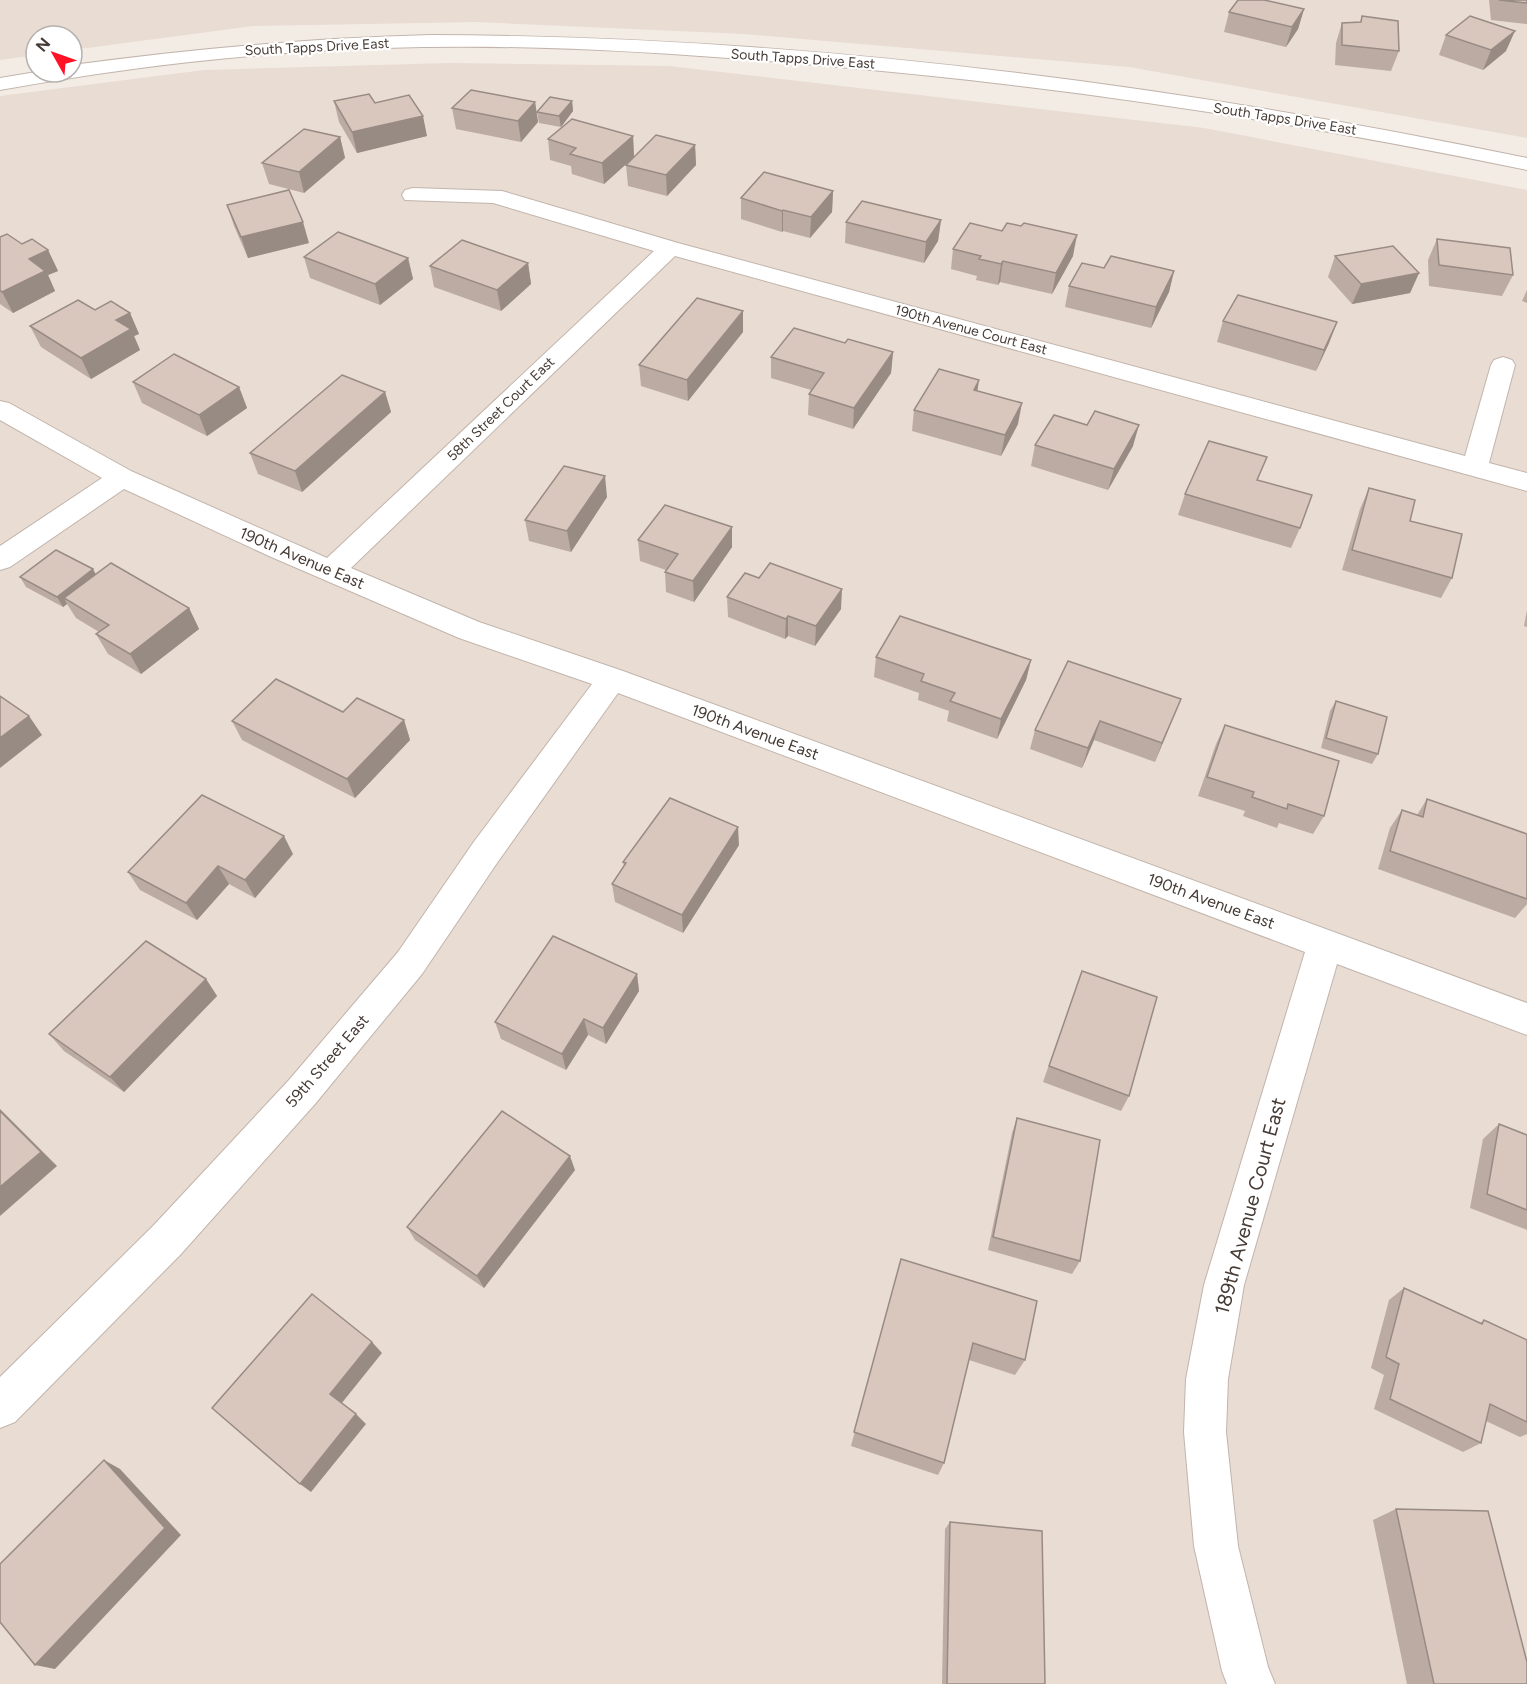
<svg xmlns="http://www.w3.org/2000/svg" width="1527" height="1684" font-family="Figtree,sans-serif">
  <rect width="100%" height="100%" fill="#f3ece5"/>
  <g fill="#e8dcd3">
    <polygon points="0,0 1527,0 1527,138 1129,67 745,34 476,22 253,26 72,50 72,36 36,36 36,55 0,60"/>
    <polygon points="449,63 669,66 1204,128 1527,190 1527,1684 0,1684 0,96 204,70"/>
  </g>
  <g fill="none" stroke-linecap="round" stroke-linejoin="round">
    <g stroke="#c2b4ab" stroke-width="2">
      <polygon id="minor" points="413,188 502,191 678,243 1465,456 1491,365 1494,360 1503,357 1512,360 1515,365 1489,463 1527,473 1527,491 675,256 351,568 479,622 623,671 1527,1003 1527,1035 1337,964 1244,1285 1228,1379 1226,1432 1238,1546 1268,1667 1275,1684 1227,1684 1222,1671 1194,1546 1184,1432 1186,1379 1204,1285 1305,952 618,693 497,863 422,974 315,1104 181,1254 15,1422 0,1428 0,1377 153,1226 289,1080 398,952 473,843 592,684 459,638 269,556 124,489 10,567 0,570 0,546 102,478 0,420 0,401 9,403 131,471 327,558 654,251 493,203 405,200 402,195 405,190"/>
    </g>
    <g stroke="#c2b4ab" stroke-width="2">
      <path id="tertiary" d="M431 35C799 36 1167 83 1527 158V170C1292 121 1055 85 816 65 673 53 528 43 384 48 255 52 127 67 0 90V78L36 72H72V65C191 49 311 38 431 35Z"/>
    </g>
    <use href="#minor" fill="#fff" fill-rule="evenodd"/>
    <use href="#tertiary" fill="#fff" fill-rule="evenodd"/>
  </g>
  <g fill="#bbaba3">
    <polygon points="1489,0 1527,0 1527,24 1491,20"/>
    <polygon points="1304,9 1298,29 1286,47 1224,32 1229,12"/>
    <polygon points="1362,16 1399,51 1391,71 1335,65 1336,43 1342,23 1360,22"/>
    <polygon points="1446,35 1506,51 1483,70 1439,55"/>
    <polygon points="334,101 375,103 427,136 357,153 339,122"/>
    <polygon points="572,101 573,111 561,127 539,123 537,112"/>
    <polygon points="535,102 538,122 521,142 456,129 452,108"/>
    <polygon points="633,136 634,157 604,184 572,174 571,166 550,160 548,139"/>
    <polygon points="340,137 345,158 304,193 269,184 262,163"/>
    <polygon points="695,145 696,165 667,196 628,186 626,165"/>
    <polygon points="833,191 832,212 810,238 783,231 782,232 741,219 741,198"/>
    <polygon points="227,205 309,243 248,258 234,226"/>
    <polygon points="941,220 938,241 924,263 845,243 846,222"/>
    <polygon points="0,237 22,244 48,250 58,271 48,275 55,291 13,313 0,304"/>
    <polygon points="1437,239 1513,275 1502,296 1429,286 1428,260"/>
    <polygon points="953,249 1073,256 1052,294 1000,282 998,285 976,280 977,276 951,269"/>
    <polygon points="1335,256 1419,273 1410,293 1352,304 1328,277"/>
    <polygon points="304,257 408,258 413,279 380,305 310,278"/>
    <polygon points="528,263 531,284 501,311 434,287 430,266"/>
    <polygon points="1104,268 1174,271 1169,292 1151,328 1065,307 1069,286"/>
    <polygon points="1527,290 1527,303 1522,301"/>
    <polygon points="95,310 130,313 139,334 134,336 140,350 91,379 41,347 30,326"/>
    <polygon points="743,311 743,332 688,401 641,386 639,365"/>
    <polygon points="1223,321 1337,322 1329,343 1316,371 1217,342"/>
    <polygon points="845,343 893,352 891,373 853,429 808,415 809,394 811,390 771,378 771,357"/>
    <polygon points="133,382 239,387 247,408 207,436 142,403"/>
    <polygon points="385,392 391,412 302,492 258,474 250,453"/>
    <polygon points="914,410 1018,424 1001,456 912,431"/>
    <polygon points="1035,445 1133,446 1108,490 1031,466"/>
    <polygon points="1258,480 1300,528 1291,548 1178,515 1185,494"/>
    <polygon points="1369,488 1410,521 1452,578 1441,598 1342,570 1360,509"/>
    <polygon points="607,497 571,552 529,541 525,520"/>
    <polygon points="638,540 732,547 694,602 666,592 665,572 666,570 640,561"/>
    <polygon points="93,569 96,575 189,608 199,629 141,674 108,654 96,634 99,632 76,618 67,604 63,607 26,587 20,577"/>
    <polygon points="727,597 841,609 815,646 788,636 785,639 728,617"/>
    <polygon points="1527,610 1527,627 1524,626"/>
    <polygon points="876,657 1031,660 1026,680 997,739 947,721 949,711 918,700 919,693 874,677"/>
    <polygon points="1068,661 1173,718 1155,762 1094,740 1082,768 1030,749 1035,730"/>
    <polygon points="1336,701 1378,754 1372,764 1321,748 1330,711"/>
    <polygon points="343,712 404,720 410,740 355,798 242,740 232,721"/>
    <polygon points="1225,725 1324,816 1313,834 1279,823 1277,828 1243,816 1245,811 1198,796 1216,744"/>
    <polygon points="1427,799 1527,834 1527,904 1515,918 1378,869 1390,828 1402,810 1417,815"/>
    <polygon points="739,845 683,933 615,902 612,884 624,866 623,862"/>
    <polygon points="293,854 255,898 229,884 197,920 140,890 128,872"/>
    <polygon points="1082,971 1129,1096 1121,1111 1043,1082"/>
    <polygon points="637,974 639,991 606,1044 588,1035 566,1070 501,1039 495,1022"/>
    <polygon points="206,979 217,996 124,1092 64,1051 49,1034"/>
    <polygon points="1017,1118 1080,1261 1072,1274 988,1250 1012,1133"/>
    <polygon points="1499,1124 1527,1135 1527,1230 1470,1208 1483,1139"/>
    <polygon points="575,1170 484,1288 415,1240 407,1227"/>
    <polygon points="901,1259 1025,1360 1015,1375 969,1360 944,1463 938,1475 851,1446"/>
    <polygon points="1404,1288 1480,1323 1484,1320 1527,1340 1527,1434 1520,1437 1486,1421 1481,1443 1463,1452 1374,1409 1384,1375 1371,1368 1389,1300"/>
    <polygon points="1396,1509 1527,1684 1407,1684 1373,1520"/>
    <polygon points="950,1522 1045,1684 942,1684 945,1529"/>
  </g>
  <g fill="#988b84">
    <polygon points="1304,9 1298,29 1286,47 1292,27"/>
    <polygon points="1515,31 1506,51 1483,70 1491,50"/>
    <polygon points="572,101 573,111 561,127 559,116"/>
    <polygon points="535,102 538,122 521,142 518,121"/>
    <polygon points="423,116 427,136 357,153 352,132"/>
    <polygon points="633,136 634,157 604,184 602,163"/>
    <polygon points="340,137 345,158 304,193 299,172"/>
    <polygon points="695,145 696,165 667,196 666,175"/>
    <polygon points="833,191 832,212 810,238 811,217"/>
    <polygon points="783,210 783,231 782,232 782,211"/>
    <polygon points="941,220 938,241 924,263 926,242"/>
    <polygon points="303,222 309,243 248,258 241,237"/>
    <polygon points="1077,235 1073,256 1052,294 1056,273"/>
    <polygon points="48,250 58,271 48,275 55,291 13,313 2,292 29,259"/>
    <polygon points="408,258 413,279 380,305 375,284"/>
    <polygon points="1003,261 1000,282 998,285 1001,264"/>
    <polygon points="528,263 531,284 501,311 497,290"/>
    <polygon points="1174,271 1169,292 1151,328 1156,307"/>
    <polygon points="1419,273 1410,293 1352,304 1361,284"/>
    <polygon points="743,311 743,332 688,401 687,380"/>
    <polygon points="130,313 139,334 134,336 140,350 91,379 81,358 116,320"/>
    <polygon points="1337,322 1329,343 1316,371 1324,350"/>
    <polygon points="893,352 891,373 853,429 854,408"/>
    <polygon points="979,380 976,401 974,390"/>
    <polygon points="239,387 247,408 207,436 199,415"/>
    <polygon points="385,392 391,412 302,492 295,471"/>
    <polygon points="1022,403 1018,424 1001,456 1005,435"/>
    <polygon points="1139,425 1133,446 1108,490 1114,469"/>
    <polygon points="605,476 607,497 571,552 567,531"/>
    <polygon points="732,527 732,547 694,602 693,581"/>
    <polygon points="93,569 98,579 64,598 67,604 63,607 57,597"/>
    <polygon points="842,589 841,609 815,646 816,626"/>
    <polygon points="189,608 199,629 141,674 130,654"/>
    <polygon points="788,616 788,636 785,639 786,619"/>
    <polygon points="1031,660 1026,680 997,739 1001,719"/>
    <polygon points="1181,699 1173,718 1155,762 1162,743"/>
    <polygon points="29,716 42,735 0,768 0,738"/>
    <polygon points="404,720 410,740 355,798 347,779"/>
    <polygon points="1100,721 1094,740 1082,768 1088,748"/>
    <polygon points="738,827 739,845 683,933 682,915"/>
    <polygon points="284,836 293,854 255,898 245,880"/>
    <polygon points="218,866 229,884 197,920 186,903"/>
    <polygon points="637,974 639,991 606,1044 603,1028"/>
    <polygon points="206,979 217,996 124,1092 110,1077"/>
    <polygon points="584,1019 588,1035 566,1070 562,1054"/>
    <polygon points="0,1109 57,1166 0,1216"/>
    <polygon points="570,1156 575,1170 484,1288 477,1276"/>
    <polygon points="372,1342 382,1353 341,1404 330,1394"/>
    <polygon points="356,1414 366,1424 311,1492 300,1484"/>
    <polygon points="104,1460 120,1469 181,1535 55,1669 35,1665"/>
  </g>
  <g fill="#d9c7bd" stroke="#988b84" stroke-width="1.5">
    <polygon points="1238,0 1264,0 1304,9 1292,27 1229,12"/>
    <polygon points="1499,0 1527,0 1527,3"/>
    <polygon points="1362,16 1398,21 1399,51 1342,45 1342,23 1361,22"/>
    <polygon points="1470,16 1515,31 1491,50 1446,35"/>
    <polygon points="471,90 535,102 518,121 452,108"/>
    <polygon points="369,94 375,103 409,95 423,116 352,132 334,101"/>
    <polygon points="550,97 572,101 559,116 537,112"/>
    <polygon points="572,119 633,136 602,163 570,154 576,148 548,139"/>
    <polygon points="304,129 340,137 299,172 262,163"/>
    <polygon points="656,135 695,145 666,175 626,165"/>
    <polygon points="764,172 833,191 811,217 783,210 782,211 741,198"/>
    <polygon points="289,190 303,222 241,237 227,205"/>
    <polygon points="862,201 941,220 926,242 846,222"/>
    <polygon points="970,223 1002,231 1007,223 1021,226 1024,223 1077,235 1056,273 1003,261 1001,264 979,259 981,256 953,249"/>
    <polygon points="338,232 408,258 375,284 304,257"/>
    <polygon points="7,234 22,244 32,239 48,250 29,259 45,271 2,292 0,290 0,237"/>
    <polygon points="1437,239 1510,248 1513,275 1439,265"/>
    <polygon points="462,240 528,263 497,290 430,266"/>
    <polygon points="1393,246 1419,273 1361,284 1335,256"/>
    <polygon points="1111,256 1174,271 1156,307 1069,286 1082,263 1104,268"/>
    <polygon points="1238,295 1337,322 1324,350 1223,321"/>
    <polygon points="697,298 743,311 687,380 639,365"/>
    <polygon points="78,300 95,310 111,301 130,313 116,320 131,329 81,358 30,326"/>
    <polygon points="794,328 845,343 848,339 893,352 854,408 809,394 824,373 771,357"/>
    <polygon points="174,354 239,387 199,415 133,382"/>
    <polygon points="939,369 979,380 974,390 1022,403 1005,435 914,410"/>
    <polygon points="342,375 385,392 295,471 250,453"/>
    <polygon points="1095,411 1139,425 1114,469 1035,445 1054,415 1087,425"/>
    <polygon points="1209,441 1267,457 1257,480 1312,495 1300,528 1185,494"/>
    <polygon points="564,466 605,476 567,531 525,520"/>
    <polygon points="1369,488 1415,500 1410,521 1462,534 1452,578 1352,550"/>
    <polygon points="665,505 732,527 693,581 665,572 678,554 638,540"/>
    <polygon points="56,550 93,569 57,597 20,577"/>
    <polygon points="111,563 189,608 130,654 96,634 109,625 64,598"/>
    <polygon points="770,563 842,589 816,626 788,616 786,619 727,597 745,573 759,578"/>
    <polygon points="900,616 1031,660 1001,719 950,701 955,693 921,681 924,674 876,657"/>
    <polygon points="1068,661 1181,699 1162,743 1100,721 1088,748 1035,730"/>
    <polygon points="276,679 343,712 357,698 404,720 347,779 232,721"/>
    <polygon points="0,696 29,716 0,738"/>
    <polygon points="1336,701 1387,717 1378,754 1326,738"/>
    <polygon points="1225,725 1339,761 1324,816 1288,804 1287,809 1252,797 1254,792 1207,777"/>
    <polygon points="202,795 284,836 245,880 218,866 186,903 128,872"/>
    <polygon points="670,798 738,827 682,915 612,884 626,863 623,862"/>
    <polygon points="1427,799 1527,834 1527,899 1390,851 1402,810 1423,817"/>
    <polygon points="553,936 637,974 603,1028 584,1019 562,1054 495,1022"/>
    <polygon points="146,941 206,979 110,1077 49,1034"/>
    <polygon points="1082,971 1157,997 1129,1096 1049,1066"/>
    <polygon points="0,1111 41,1152 0,1187"/>
    <polygon points="502,1111 570,1156 477,1276 407,1227"/>
    <polygon points="1017,1118 1100,1140 1080,1261 993,1237"/>
    <polygon points="1499,1124 1527,1135 1527,1210 1487,1194"/>
    <polygon points="901,1259 1037,1301 1025,1360 973,1343 944,1463 854,1432"/>
    <polygon points="1404,1288 1482,1324 1484,1320 1527,1340 1527,1422 1490,1404 1481,1443 1390,1399 1399,1364 1386,1357"/>
    <polygon points="312,1294 372,1342 330,1394 356,1414 300,1484 212,1408"/>
    <polygon points="104,1460 165,1528 35,1665 0,1622 0,1564"/>
    <polygon points="1396,1509 1488,1511 1527,1662 1527,1684 1434,1684"/>
    <polygon points="950,1522 1042,1531 1045,1684 947,1684"/>
  </g>
  <g text-anchor="middle" dominant-baseline="central" stroke-width="4.5" stroke-linejoin="round" paint-order="stroke">
    <g font-size="14" fill="#463b35" stroke="#fff">
      <text transform="translate(317 47) rotate(-3)">South Tapps Drive East</text>
      <text transform="translate(803 59) rotate(4)">South Tapps Drive East</text>
      <text transform="translate(1285 119) rotate(9)">South Tapps Drive East</text>
      <text transform="translate(971 330) rotate(15)">190th Avenue Court East</text>
      <text transform="translate(501 409) rotate(-44)">58th Street Court East</text>
    </g>
    <g font-size="16" fill="#463b35" stroke="#fff">
      <text transform="translate(302 558) rotate(23)">190th Avenue East</text>
      <text transform="translate(755 732) rotate(20)">190th Avenue East</text>
      <text transform="translate(1211 901) rotate(20)">190th Avenue East</text>
      <text transform="translate(327 1061) rotate(-49)">59th Street East</text>
    </g>
    <g font-size="20" fill="#463b35" stroke="#fff">
      <text transform="translate(1250 1206) rotate(-75)">189th Avenue Court East</text>
    </g>
  </g>
  <g transform="translate(54 54) rotate(310)"><circle r="28" fill="#ffffff" stroke="#b5b1ae" stroke-width="1.5"/>
  <path d="M0-4.5L10 22L0 15L-10 22Z" fill="#ff1126"/>
  <text y="-9" font-size="16" font-weight="bold" text-anchor="middle" fill="#463b35">N</text>
  </g>
</svg>
